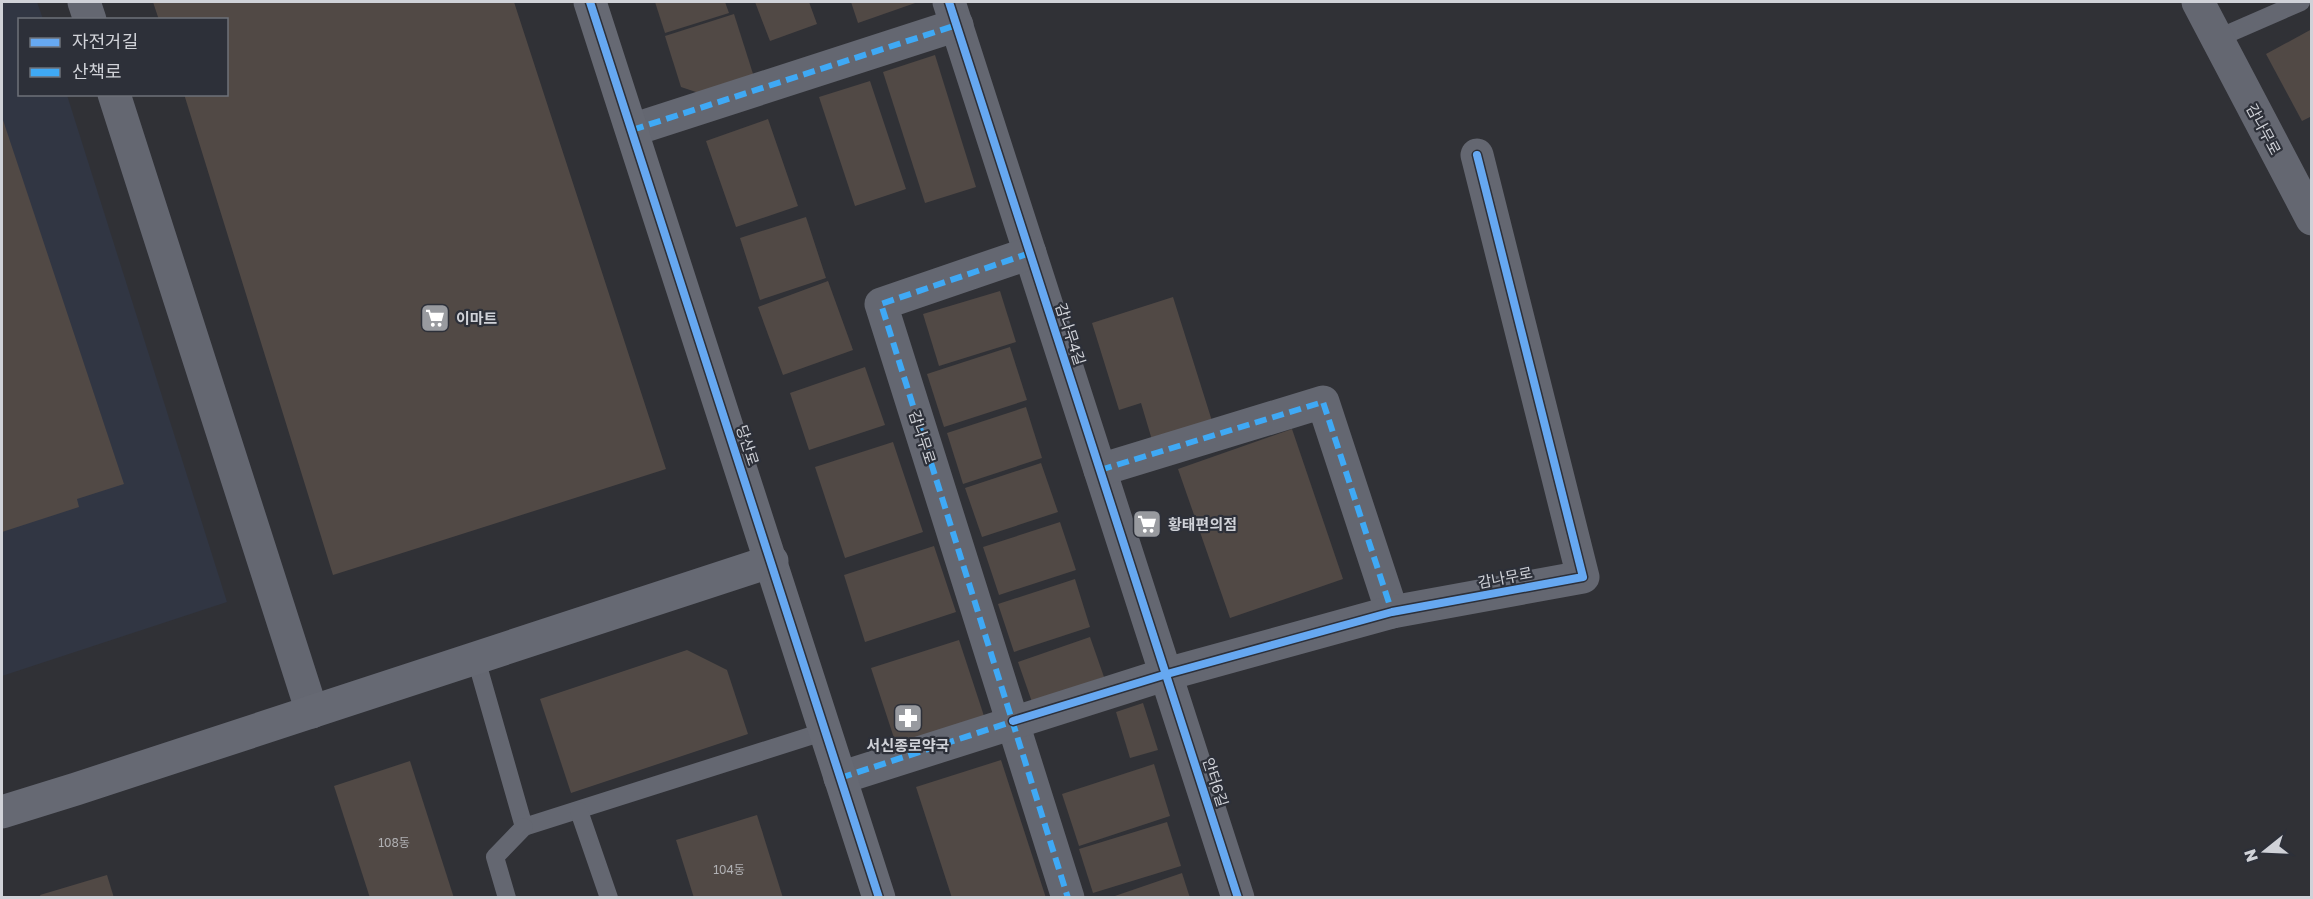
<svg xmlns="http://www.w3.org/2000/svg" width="2313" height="899" font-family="'Golos Text','Noto Sans KR',sans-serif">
  <rect width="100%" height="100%" fill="#303136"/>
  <polygon fill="#313643" points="2,2 37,2 43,19 20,20 20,94 67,95 227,602 2,676"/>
  <g fill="#514945">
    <polygon points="153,2 514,2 666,469 333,575 184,94 226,94 226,20 159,20"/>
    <polygon points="655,2 725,2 729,13 665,33"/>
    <polygon points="755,2 809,2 817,24 770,41"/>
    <polygon points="851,2 918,2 858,23"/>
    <polygon points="734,14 754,77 702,94 681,87 665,36"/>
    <polygon points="2312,29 2312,116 2302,121 2266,54"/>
    <polygon points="935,55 976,187 925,203 883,72"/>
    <polygon points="870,81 906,189 855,206 819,97"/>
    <polygon points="2,117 124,484 77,499 79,507 2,532"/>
    <polygon points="768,119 798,206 736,227 706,141"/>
    <polygon points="806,217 826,278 760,300 740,238"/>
    <polygon points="828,281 853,350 783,375 758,307"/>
    <polygon points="1000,291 1016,342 939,366 923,314"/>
    <polygon points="1173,297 1212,421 1152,440 1141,403 1119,410 1092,323"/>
    <polygon points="1010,347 1027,400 944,427 927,374"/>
    <polygon points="865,367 885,425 809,450 790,393"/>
    <polygon points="1026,407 1042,458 963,484 947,433"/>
    <polygon points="1292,429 1343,579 1230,618 1178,469"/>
    <polygon points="893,442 923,532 845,558 815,467"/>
    <polygon points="1041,463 1058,512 982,537 965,488"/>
    <polygon points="1060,522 1076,570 999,595 983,547"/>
    <polygon points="934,546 956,612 865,642 844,575"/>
    <polygon points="1075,579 1090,627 1014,652 998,604"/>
    <polygon points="1090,637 1104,677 1032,702 1018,662"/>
    <polygon points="959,640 984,716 896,744 871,668"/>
    <polygon points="687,650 727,670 748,734 571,793 540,699"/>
    <polygon points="1143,703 1158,750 1130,758 1116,712"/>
    <polygon points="1001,760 1046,898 952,898 916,787"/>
    <polygon points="410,761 454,898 370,898 334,786"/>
    <polygon points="1154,764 1170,816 1079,846 1062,794"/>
    <polygon points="757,815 783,898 694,898 676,840"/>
    <polygon points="1167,822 1181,866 1093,893 1079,849"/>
    <polygon points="1182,873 1190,898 1112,898 1112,897"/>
    <polygon points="107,875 114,898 41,898 40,895"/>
  </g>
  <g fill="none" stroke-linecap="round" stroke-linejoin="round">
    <g stroke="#646771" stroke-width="18">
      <polyline points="2216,39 2301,2"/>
      <polyline points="476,659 524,827 826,731"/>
      <polyline points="579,811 609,898"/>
      <polyline points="507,898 495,857 524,827"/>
    </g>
    <g stroke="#646771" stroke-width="33">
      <polyline points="84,2 90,20"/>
      <polyline points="949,2 1238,898"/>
      <polyline points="2198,2 2312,219"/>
      <polyline points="114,94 312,712"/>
      <polyline points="632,130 957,25"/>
      <polyline points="1030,253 881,304 1068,898"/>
      <polyline points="1100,470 1323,402 1392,612"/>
      <polyline points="840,778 1167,674 1392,612 1583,577 1477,155"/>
    </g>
    <g stroke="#666973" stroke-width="33">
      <polyline points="590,2 879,898"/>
      <polyline points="2,812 76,789 772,561"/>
    </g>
    <g stroke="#3fa9f5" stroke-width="6" stroke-dasharray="12 6" stroke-linecap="butt">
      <polyline points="632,130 957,25"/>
      <polyline points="1030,253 881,304 1068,898"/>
      <polyline points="1100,470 1323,402 1392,612"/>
      <polyline points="840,778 1017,720"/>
    </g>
    <g stroke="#2d3039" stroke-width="11">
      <g id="cycleway">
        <polyline points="590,2 879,898"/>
        <polyline points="949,2 1238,898"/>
        <polyline points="1013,721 1167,674 1392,612 1583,577 1477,155"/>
      </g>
    </g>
    <use href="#cycleway" stroke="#66a8f1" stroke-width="8"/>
  </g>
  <defs>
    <g id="supermarket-square" transform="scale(1.5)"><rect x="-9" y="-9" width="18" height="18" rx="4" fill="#989a9f" stroke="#2d3039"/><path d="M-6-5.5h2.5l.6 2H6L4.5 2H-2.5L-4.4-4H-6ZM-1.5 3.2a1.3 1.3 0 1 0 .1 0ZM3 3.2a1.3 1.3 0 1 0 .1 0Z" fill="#fff"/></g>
    <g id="pharmacy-square" transform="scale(1.5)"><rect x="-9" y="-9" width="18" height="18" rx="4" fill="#989a9f" stroke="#2d3039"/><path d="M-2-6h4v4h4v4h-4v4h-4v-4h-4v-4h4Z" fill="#fff"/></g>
  </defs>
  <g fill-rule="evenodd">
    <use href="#supermarket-square" x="435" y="318"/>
    <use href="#supermarket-square" x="1147" y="524"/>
    <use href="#pharmacy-square" x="908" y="718"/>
  </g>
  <g text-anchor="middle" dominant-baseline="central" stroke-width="4.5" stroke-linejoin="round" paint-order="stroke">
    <g font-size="12" fill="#b0b0b3">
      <text x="394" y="842">108동</text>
      <text x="729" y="869">104동</text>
    </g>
    <g font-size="15" fill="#d0d2d8" stroke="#2d3039">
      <text transform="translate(2264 129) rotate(62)">감나무로</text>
      <text transform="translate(1071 334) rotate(72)">감나무4길</text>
      <text transform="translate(923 437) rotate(72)">감나무로</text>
      <text transform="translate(748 445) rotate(72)">당산로</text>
      <text transform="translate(1505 577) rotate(-11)">감나무로</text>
      <text transform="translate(1216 782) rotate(72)">안터6길</text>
    </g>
    <g font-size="15" font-weight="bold" fill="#d0d2d8" stroke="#2d3039" text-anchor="start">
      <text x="456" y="318">이마트</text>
      <text x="1168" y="524">황태편의점</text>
      <text x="908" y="745" text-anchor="middle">서신종로약국</text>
    </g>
  </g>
  <rect width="2313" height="899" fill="none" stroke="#d0d2d8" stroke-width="6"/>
  <rect x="18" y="18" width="210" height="78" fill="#2d3039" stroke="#6e7179" stroke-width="1.5"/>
  <rect x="30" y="38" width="30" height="9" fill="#66a8f1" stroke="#6e7179" stroke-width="1.5"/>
  <text x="72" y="48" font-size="18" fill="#d0d2d8">자전거길</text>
  <rect x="30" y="68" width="30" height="9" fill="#3fa9f5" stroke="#6e7179" stroke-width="1.5"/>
  <text x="72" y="78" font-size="18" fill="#d0d2d8">산책로</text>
  <g transform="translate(2265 851) rotate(252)" stroke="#2d3039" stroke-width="4.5" paint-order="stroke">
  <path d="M0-4.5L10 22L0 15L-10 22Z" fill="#d0d2d8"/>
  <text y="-9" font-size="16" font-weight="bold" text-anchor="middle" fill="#d0d2d8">N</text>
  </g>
</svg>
